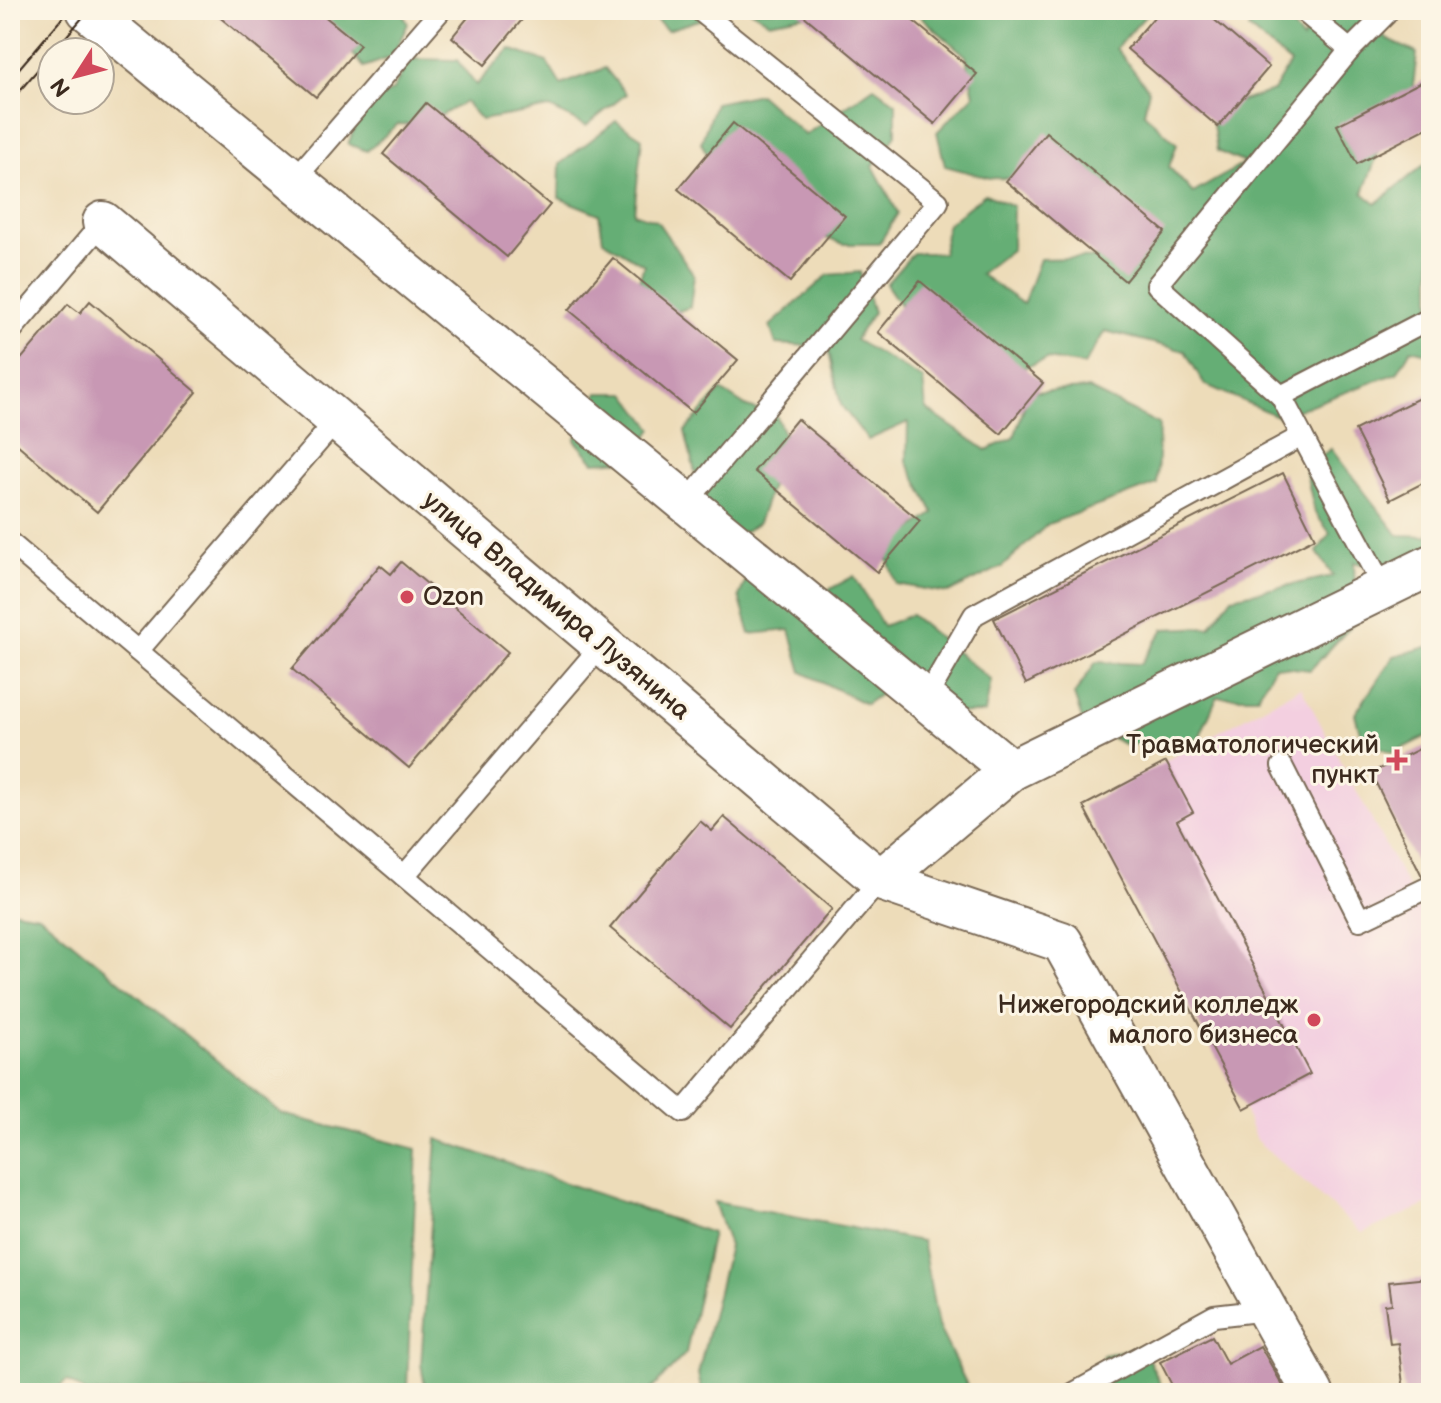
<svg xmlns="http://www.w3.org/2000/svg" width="1441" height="1403" font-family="'Balsamiq Sans',sans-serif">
  <rect width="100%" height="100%" fill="#fcf5e5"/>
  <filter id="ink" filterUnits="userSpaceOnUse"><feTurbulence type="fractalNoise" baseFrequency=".0125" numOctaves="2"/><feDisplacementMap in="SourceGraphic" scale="16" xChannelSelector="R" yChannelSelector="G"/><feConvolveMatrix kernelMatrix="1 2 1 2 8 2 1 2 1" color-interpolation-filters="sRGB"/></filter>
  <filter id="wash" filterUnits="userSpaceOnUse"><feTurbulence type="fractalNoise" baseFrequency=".006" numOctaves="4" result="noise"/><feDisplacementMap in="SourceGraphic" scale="32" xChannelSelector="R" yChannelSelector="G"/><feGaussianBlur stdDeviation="1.8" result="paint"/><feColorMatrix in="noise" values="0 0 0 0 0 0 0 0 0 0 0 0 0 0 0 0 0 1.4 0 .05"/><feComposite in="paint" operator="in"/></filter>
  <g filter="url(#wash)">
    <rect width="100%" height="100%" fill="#eddcb9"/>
    <polygon fill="#f3cfe0" points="1301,687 1431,931 1431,1203 1362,1233 1256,1140 1244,1109 1083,806"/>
    <g fill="#65ae75" stroke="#506c4a" stroke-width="2">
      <polygon points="401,10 408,24 392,57 364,67 316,11"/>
      <polygon points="660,10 731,10 667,30 656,20"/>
      <polygon points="750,10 833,10 769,22"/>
      <polygon points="913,10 1151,10 1116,48 1149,90 1144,113 1177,144 1169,167 1193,193 1245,163 1217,151 1211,111 1273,91 1290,63 1249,29 1256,10 1282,13 1303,40 1317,10 1372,10 1386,39 1417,53 1408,129 1383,140 1363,193 1376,204 1431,159 1431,354 1411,349 1397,373 1279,417 1204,384 1185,351 1105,331 1084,365 1047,359 1007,374 933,353 886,284 913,253 943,253 947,224 985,194 1013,206 1012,249 980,274 1023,304 1040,259 1116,257 1042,179 990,178 945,166 937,132 974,95 966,56"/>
      <polygon points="510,49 547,62 561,85 605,68 626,94 586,126 550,108 481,120 465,102 424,125 398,124 367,151 348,144 363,108 393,90 409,59 457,60 476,85"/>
      <polygon points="874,87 896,103 896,135 873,166 898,213 879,244 843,244 785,224 720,177 701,143 715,103 759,94 805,135"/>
      <polygon points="616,121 642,138 634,213 657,221 694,275 690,307 636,327 627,319 644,265 603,240 599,214 559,198 560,164"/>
      <polygon points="860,272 873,312 855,340 923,379 926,409 986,450 1014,438 1029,392 1088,389 1159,424 1157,484 1048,524 1002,567 948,593 896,584 885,550 934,513 907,462 908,422 868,440 841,405 828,347 776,344 770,326 828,275"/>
      <polygon points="721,390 747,407 776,415 787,441 758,523 730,542 707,522 685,431"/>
      <polygon points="598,393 626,393 653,429 630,460 594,462 575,440"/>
      <polygon points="1331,449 1398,535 1428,536 1431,526 1431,557 1390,572 1354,562 1356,621 1310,670 1275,666 1257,697 1217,697 1199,738 1125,745 1083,722 1074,695 1096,662 1141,664 1164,629 1210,627 1232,597 1333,576 1317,552 1330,533 1315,513 1305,468"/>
      <polygon points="753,564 808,601 854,576 883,626 911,615 991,680 985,713 907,714 887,689 866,704 802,672 790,630 750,634 739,596"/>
      <polygon points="1431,646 1431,734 1393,753 1362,740 1355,714 1394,656"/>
      <polygon points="10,910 39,915 282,1114 417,1149 407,1388 403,1393 87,1393 67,1381 52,1393 10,1393"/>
      <polygon points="437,1139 712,1233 686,1353 648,1393 426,1393 421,1364"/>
      <polygon points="714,1202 922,1241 938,1326 969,1389 963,1393 702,1393 698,1374 729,1246"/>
      <polygon points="1142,1346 1165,1393 1092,1393 1103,1355"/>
    </g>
    <g id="blocks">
      <g fill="#c898b4">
        <polygon points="211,10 317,10 360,45 316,97"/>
        <polygon points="474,10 530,10 485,65 452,37"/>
        <polygon points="797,10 900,10 977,74 935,124"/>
        <polygon points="1160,10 1203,10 1269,67 1218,127 1127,49"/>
        <polygon points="1431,77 1431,126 1357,164 1337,125"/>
        <polygon points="426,103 550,205 507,257 383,154"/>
        <polygon points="733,123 845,216 790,282 678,189"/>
        <polygon points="1046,132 1165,232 1125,281 1006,181"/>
        <polygon points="613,258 738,360 693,413 569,310"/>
        <polygon points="920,281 1043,383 1001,434 878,332"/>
        <polygon points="90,301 197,392 97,512 10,438 10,372 68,304 80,313"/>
        <polygon points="1431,392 1431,479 1390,500 1355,430"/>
        <polygon points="797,419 920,521 877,572 754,471"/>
        <polygon points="1283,473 1315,538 1026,684 994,619"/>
        <polygon points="401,562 508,652 409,768 292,669 380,565 391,574"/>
        <polygon points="1431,743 1431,873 1422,876 1371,773"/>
        <polygon points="1166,762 1193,812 1177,821 1310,1074 1244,1109 1083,806"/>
        <polygon points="724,817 832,909 730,1029 610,928 700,821 712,831"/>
        <polygon points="1428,1278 1431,1393 1404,1393 1398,1343 1390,1344 1385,1305 1392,1304 1389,1282"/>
        <polygon points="1212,1336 1227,1364 1260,1346 1287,1393 1171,1393 1175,1391 1160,1362"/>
      </g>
    </g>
  </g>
  <g filter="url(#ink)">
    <use href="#blocks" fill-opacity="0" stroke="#796854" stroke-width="2"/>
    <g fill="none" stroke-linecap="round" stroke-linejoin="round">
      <g stroke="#796854" stroke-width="24">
        <g id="service">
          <polyline points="1302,10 1350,50"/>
          <polyline points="294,180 441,10"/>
          <polyline points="10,332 103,222"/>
          <polyline points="1281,396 1157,285 1350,50 1386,14 1383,10"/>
          <polyline points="1302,436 1384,589"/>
          <polyline points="686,503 938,202 699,10"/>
          <polyline points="10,543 683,1112 880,880"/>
          <polyline points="138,651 337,420"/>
          <polyline points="925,700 974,615 1302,436 1281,396 1431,318"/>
          <polyline points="1282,766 1360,920 1431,886"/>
          <polyline points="404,876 602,645"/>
          <polyline points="1074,1393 1214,1316 1267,1310"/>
        </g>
      </g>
      <g stroke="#796854" stroke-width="44">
        <g id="minor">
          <polyline points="87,10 1011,770"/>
          <polyline points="103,222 880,880 1062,942 1313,1393"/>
          <polyline points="880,880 1011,770 1431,565"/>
        </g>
      </g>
      <use href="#service" stroke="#fff" stroke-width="20"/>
      <use href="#minor" stroke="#fff" stroke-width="40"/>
      <g stroke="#3b2a1e" stroke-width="2">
        <polyline points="53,52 89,10"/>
        <polyline points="10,79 69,10"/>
        <polyline points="10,102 52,53"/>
      </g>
    </g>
  </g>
  <g fill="#d1495b" stroke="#fcf5e5" stroke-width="3">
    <circle cx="407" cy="597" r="8"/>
    <path d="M1393 748h8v8h8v8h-8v8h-8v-8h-8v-8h8z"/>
    <circle cx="1314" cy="1020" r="8"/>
  </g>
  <g text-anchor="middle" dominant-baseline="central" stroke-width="6" stroke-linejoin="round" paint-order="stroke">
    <g font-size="26" fill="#3b2a1e" stroke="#fcf5e5" text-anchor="end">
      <text x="423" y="597" text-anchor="start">Ozon</text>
      <text x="1379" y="745">Травматологический<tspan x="1379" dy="30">пункт</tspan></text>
      <text x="1298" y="1005">Нижегородский колледж<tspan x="1298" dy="30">малого бизнеса</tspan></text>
    </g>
    <g font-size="26" fill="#3b2a1e" stroke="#fcf5e5">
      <text transform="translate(556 606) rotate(40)">улица Владимира Лузянина</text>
    </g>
  </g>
  <rect width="1441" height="1403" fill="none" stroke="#fcf5e5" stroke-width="40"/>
  <g transform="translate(76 76) rotate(234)"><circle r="38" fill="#fcf5e5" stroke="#afa495" stroke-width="2"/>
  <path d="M0-6L14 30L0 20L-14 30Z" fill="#d1495b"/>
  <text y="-12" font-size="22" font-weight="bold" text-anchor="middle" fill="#3b2a1e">N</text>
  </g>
</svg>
